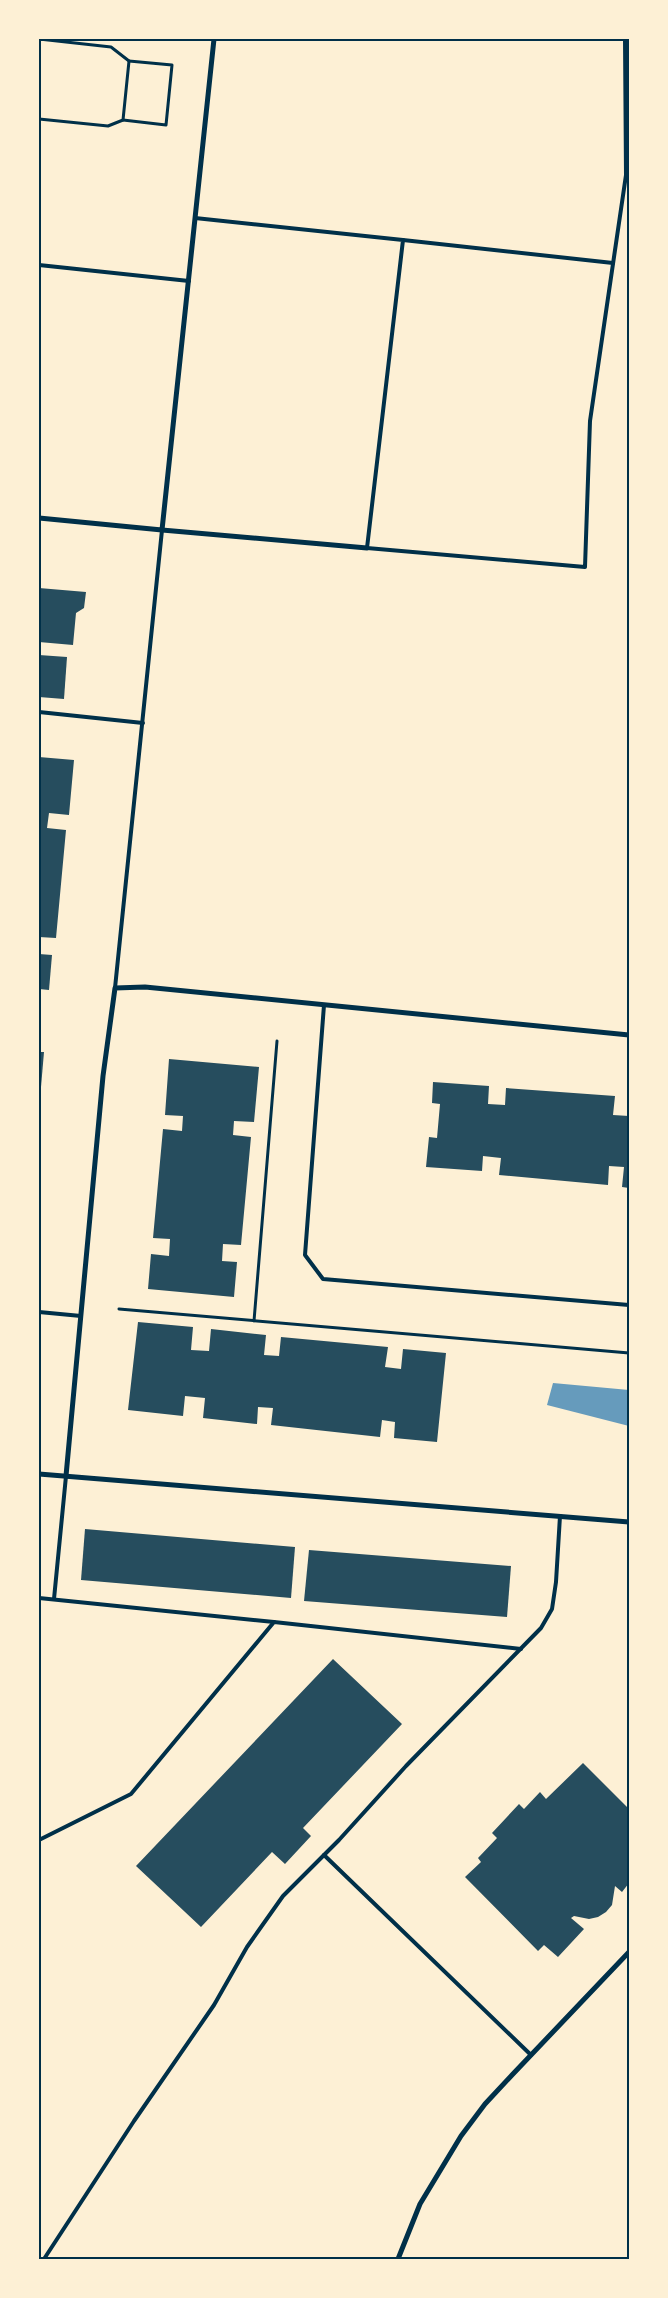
<svg xmlns="http://www.w3.org/2000/svg" width="668" height="2298" font-family="'Playfair Display',serif">
  <rect width="100%" height="100%" fill="#fdf0d5"/>
  <polygon fill="#669bbc" points="553,1383 629,1390 629,1426 547,1405"/>
  <g fill="#264d5e">
    <polygon points="39,588 86,592 84,608 76,613 73,645 39,642"/>
    <polygon points="39,655 67,657 64,699 39,697"/>
    <polygon points="39,757 74,760 69,815 49,813 47,828 66,830 56,938 39,937"/>
    <polygon points="39,954 52,955 49,990 39,989"/>
    <polygon points="39,1052 44,1052 41,1087 39,1087"/>
    <polygon points="169,1059 259,1067 254,1122 234,1121 233,1135 251,1137 241,1245 223,1244 222,1261 237,1262 234,1297 148,1289 151,1254 169,1256 170,1239 153,1238 163,1129 182,1131 183,1116 165,1115"/>
    <polygon points="433,1082 489,1086 488,1104 505,1105 506,1088 615,1096 613,1115 629,1116 629,1188 622,1187 624,1167 609,1166 608,1185 499,1175 501,1158 483,1156 482,1171 426,1167 429,1137 437,1138 440,1104 432,1103"/>
    <polygon points="138,1322 193,1327 191,1350 209,1351 211,1329 266,1335 264,1355 279,1356 281,1337 388,1347 385,1367 401,1369 403,1349 446,1353 437,1442 394,1438 395,1422 382,1420 380,1437 271,1425 273,1408 258,1407 257,1424 203,1418 205,1398 185,1396 183,1416 128,1410"/>
    <polygon points="85,1529 295,1547 291,1598 81,1580"/>
    <polygon points="309,1550 511,1566 507,1617 304,1601"/>
    <polygon points="333,1659 402,1724 303,1828 311,1836 285,1864 272,1852 201,1927 136,1866"/>
    <polygon points="583,1763 629,1809 629,1883 622,1892 615,1886 612,1905 606,1912 598,1917 589,1919 574,1916 571,1918 584,1929 558,1957 544,1945 538,1951 465,1877 481,1862 478,1858 497,1838 492,1833 519,1804 524,1809 540,1792 546,1799"/>
  </g>
  <g fill="none" stroke-linecap="round" stroke-linejoin="round">
    <g stroke="#003049" stroke-width="3">
      <polyline points="39,39 111,47 129,61 123,120 108,126 39,119"/>
      <polyline points="123,120 166,125 172,65 129,61"/>
      <polyline points="119,1309 629,1353"/>
      <polyline points="254,1321 277,1041"/>
    </g>
    <g stroke="#003049" stroke-width="4">
      <polyline points="195,218 403,240 367,548 585,567 590,421 626,175 625,39"/>
      <polyline points="403,240 613,263"/>
      <polyline points="39,265 189,281"/>
      <polyline points="39,712 143,723"/>
      <polyline points="115,988 162,530"/>
      <polyline points="324,1005 305,1255 323,1279 629,1305"/>
      <polyline points="39,1312 81,1316"/>
      <polyline points="39,1598 274,1622"/>
      <polyline points="54,1599 66,1476"/>
      <polyline points="39,1840 131,1794 274,1622 521,1649"/>
      <polyline points="324,1855 531,2055"/>
      <polyline points="44,2259 134,2121 214,2005 247,1947 283,1896 339,1840 406,1766 541,1628 552,1609 556,1582 560,1516"/>
    </g>
    <g stroke="#003049" stroke-width="5">
      <polyline points="39,518 162,530 214,39"/>
      <polyline points="162,530 367,548"/>
      <polyline points="39,1474 629,1522"/>
      <polyline points="66,1476 103,1076 115,988 145,987 629,1035"/>
      <polyline points="398,2259 420,2204 461,2136 485,2104 512,2075 629,1952"/>
    </g>
  </g>
  <rect width="668" height="2298" fill="none" stroke="#fdf0d5" stroke-width="80"/>
  <rect x="40" y="40" width="588" height="2218" fill="none" stroke="#003049" stroke-width="2"/>
</svg>
